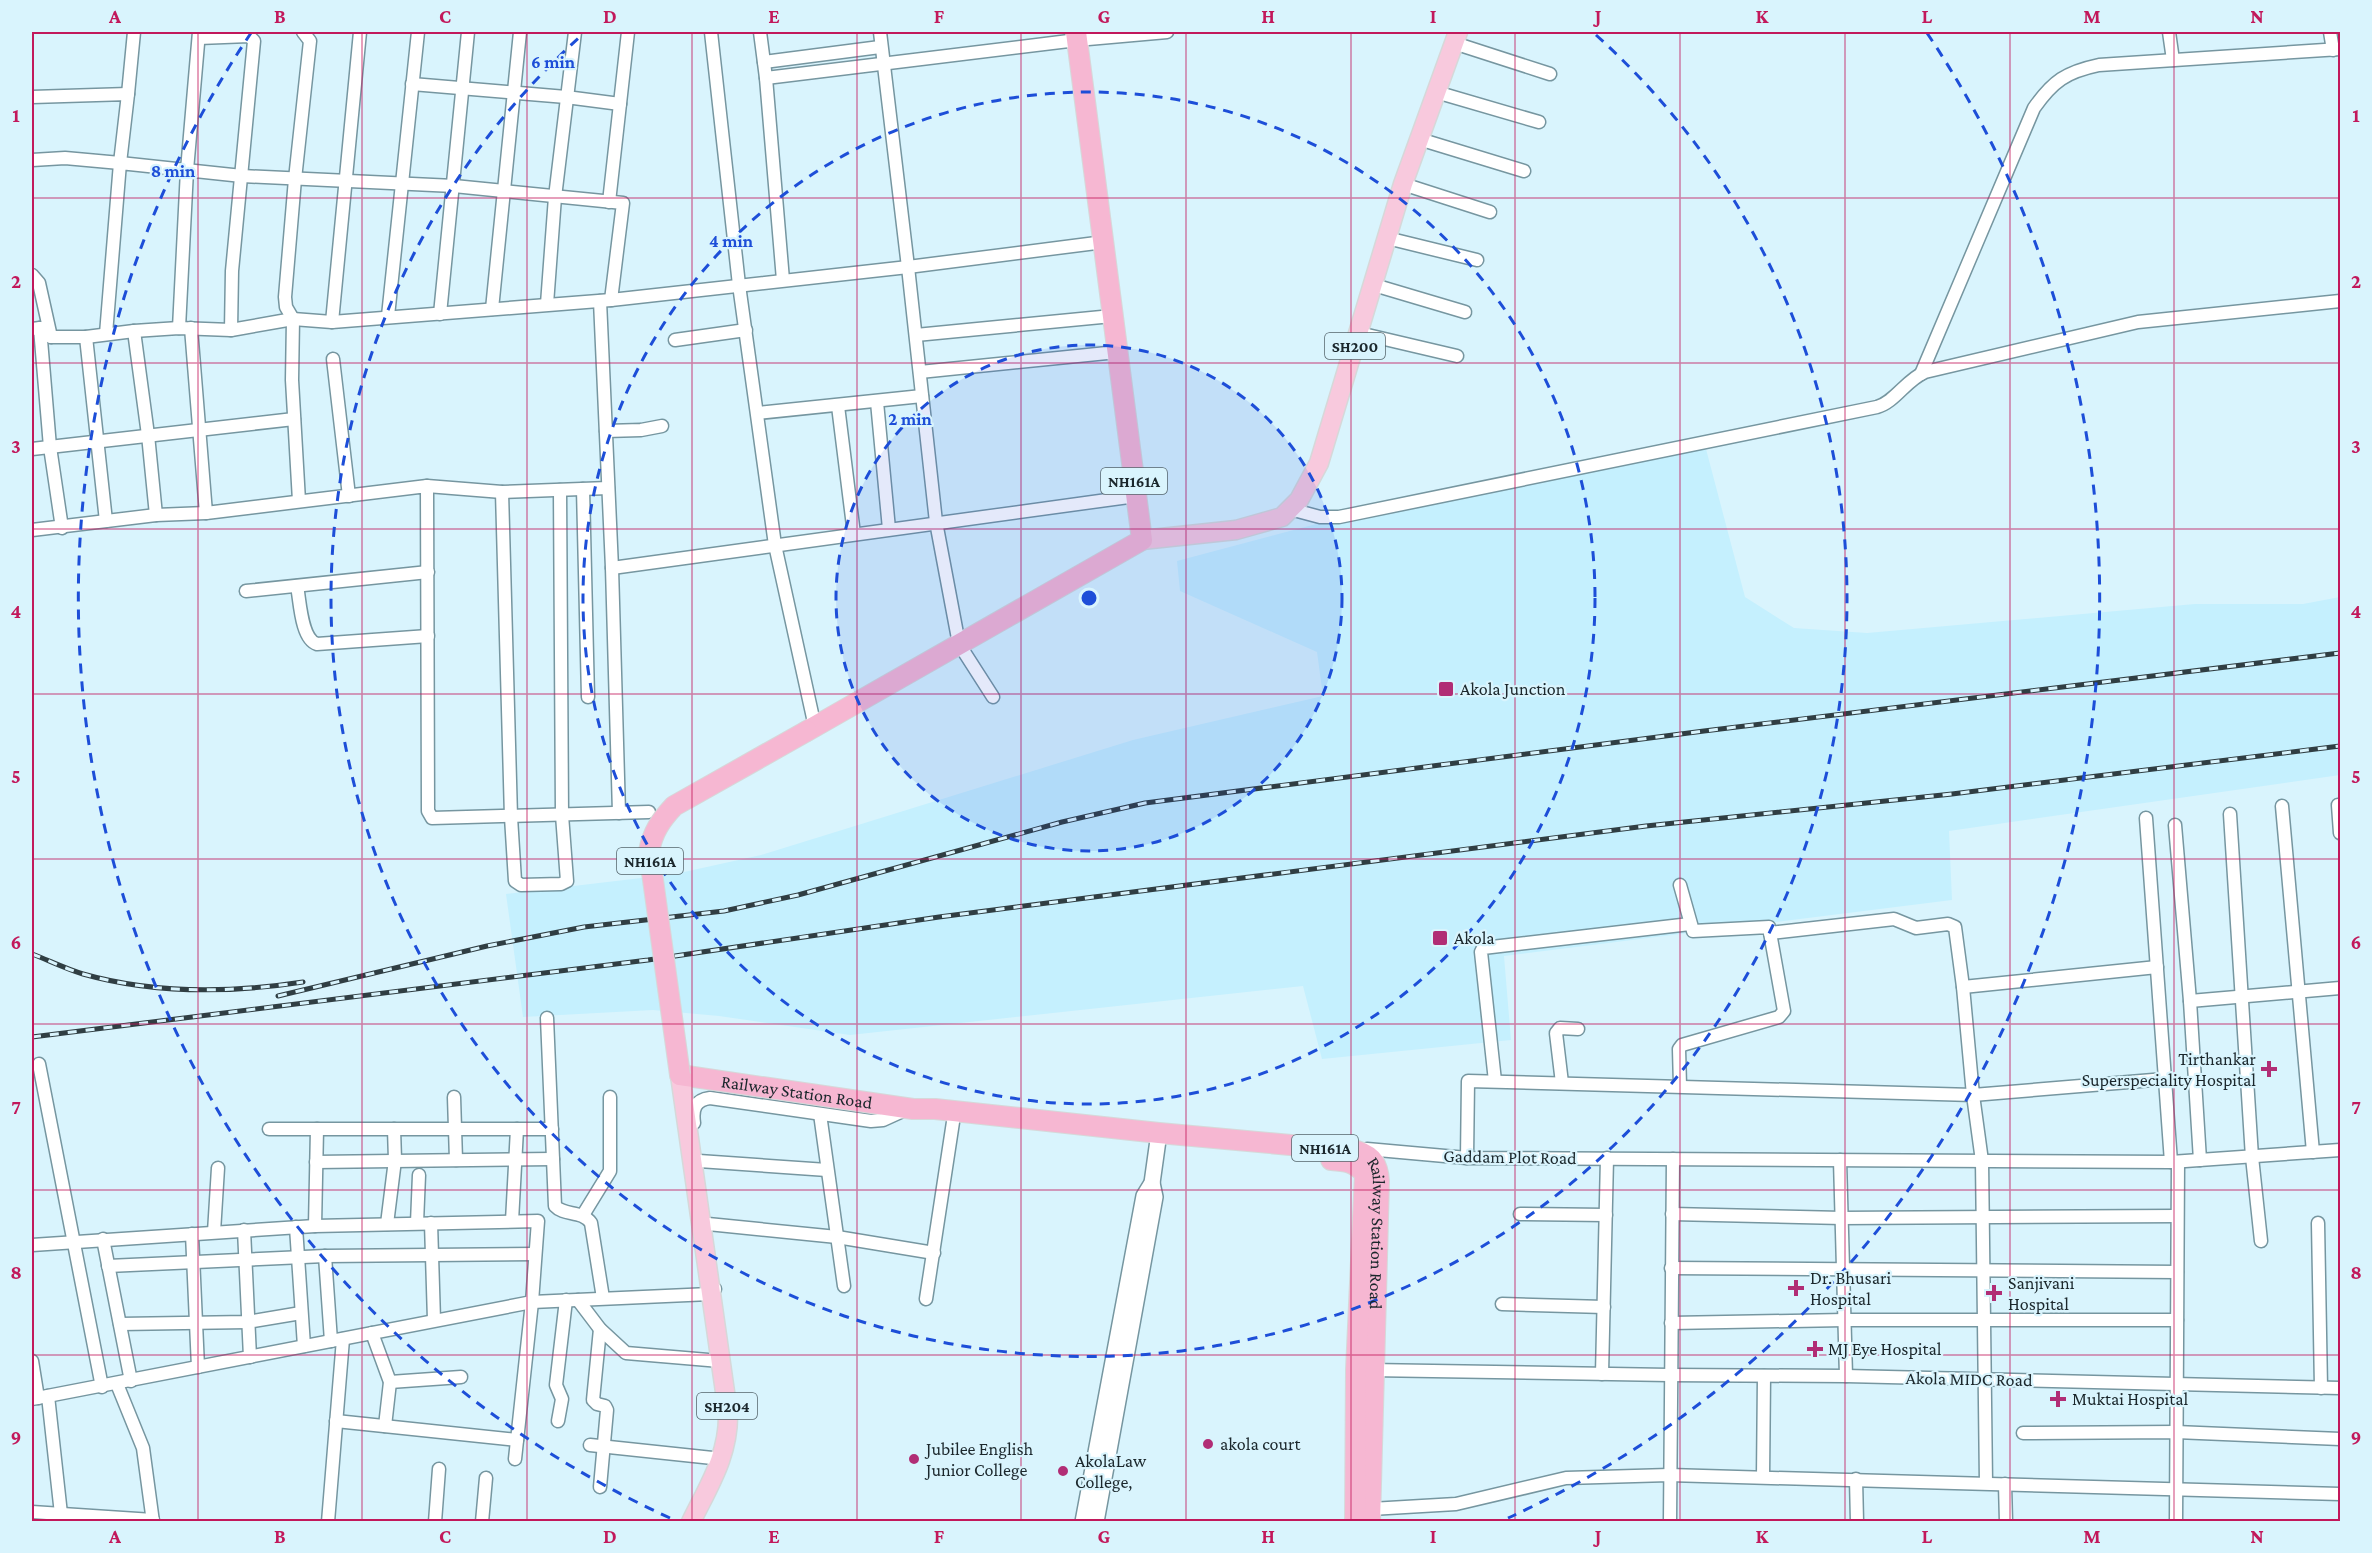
<svg xmlns="http://www.w3.org/2000/svg" width="2372" height="1553" font-family="'Crimson Pro',serif">
  <rect width="100%" height="100%" fill="#d9f4fd"/>
  <polygon fill="#c5f0fe" points="1706,449 1745,597 1794,628 1867,633 2195,604 2303,604 2340,597 2340,775 1949,831 1952,900 1504,956 1511,1040 1322,1059 1303,986 850,1035 719,1016 653,1010 523,1017 506,894 675,874 761,855 1133,740 1323,696 1317,652 1180,591 1177,561 1324,522"/>
  <g fill="none" stroke-linecap="round" stroke-linejoin="round">
    <g stroke="#7696a0" stroke-width="15">
      <g id="minor">
        <polyline points="711,32 739,285 775,545 815,727"/>
        <polyline points="760,32 766,78 783,280"/>
        <polyline points="880,32 908,267 936,522 959,644 993,697"/>
        <polyline points="2169,32 2173,60"/>
        <polyline points="2330,32 2333,50"/>
        <polyline points="199,38 249,36 254,41 232,271 231,330"/>
        <polyline points="1454,43 1550,74"/>
        <polyline points="764,62 880,47"/>
        <polyline points="766,78 1077,40 1167,32"/>
        <polyline points="412,84 566,97 620,104"/>
        <polyline points="1436,92 1539,122"/>
        <polyline points="128,94 134,32"/>
        <polyline points="32,97 128,94 120,163 65,158 32,160"/>
        <polyline points="1419,139 1524,171"/>
        <polyline points="1403,184 1490,212"/>
        <polyline points="609,202 628,32"/>
        <polyline points="1387,238 1477,260"/>
        <polyline points="32,275 39,283 51,337"/>
        <polyline points="1374,285 1465,312"/>
        <polyline points="600,301 612,568 619,813"/>
        <polyline points="547,304 555,197 575,32"/>
        <polyline points="492,309 520,32"/>
        <polyline points="440,314 468,32"/>
        <polyline points="388,316 418,32"/>
        <polyline points="332,322 360,32"/>
        <polyline points="40,328 50,447 62,528"/>
        <polyline points="179,328 187,170 199,32"/>
        <polyline points="191,328 206,513 427,486 428,811 432,818 649,812"/>
        <polyline points="32,329 40,328 51,337 86,337 134,331 179,328 231,330 293,319 332,322 611,300 908,267 1104,242"/>
        <polyline points="134,331 148,435 156,515"/>
        <polyline points="1359,333 1457,356"/>
        <polyline points="106,334 120,163 242,176 454,186 623,203 611,300"/>
        <polyline points="916,335 1112,316"/>
        <polyline points="86,337 106,521"/>
        <polyline points="675,340 746,330"/>
        <polyline points="333,359 349,496"/>
        <polyline points="920,372 1117,352"/>
        <path d="M1921 374 2034 108C2053 81 2066 72 2099 65L2340 49"/>
        <polyline points="877,402 889,529"/>
        <polyline points="838,406 854,534"/>
        <polyline points="758,413 922,396"/>
        <polyline points="606,431 641,430 662,426"/>
        <polyline points="32,449 294,419"/>
        <polyline points="427,486 502,492 608,488"/>
        <polyline points="583,489 588,697"/>
        <polyline points="502,492 511,817 515,881 521,885 561,884 567,881 562,815 560,490"/>
        <polyline points="299,501 292,380 293,319 286,307 285,297 295,179 310,41 303,32"/>
        <path d="M1290 509 1320 517H1339L1877 407C1895 402 1906 380 1925 372L2138 322 2340 301"/>
        <polyline points="32,530 156,515 206,513"/>
        <polyline points="612,568 1136,496"/>
        <path d="M297 586C300 601 301 639 317 644L428 636"/>
        <polyline points="246,591 428,572"/>
        <polyline points="2338,805 2340,833"/>
        <polyline points="2282,806 2313,1152"/>
        <polyline points="2230,814 2252,1157 2261,1241"/>
        <polyline points="2146,818 2171,1162"/>
        <polyline points="2175,825 2190,1001 2200,1160"/>
        <polyline points="1680,885 1693,931 1769,927 1784,1011 1779,1017 1682,1045 1679,1049 1680,1086"/>
        <polyline points="1770,933 1894,919 1916,928 1948,924 1955,927 1963,987 1973,1095 2165,1079"/>
        <polyline points="1963,987 2157,967"/>
        <polyline points="2190,1001 2340,988"/>
        <path d="M547 1018 555 1206C564 1216 582 1210 591 1223L603 1298"/>
        <polyline points="39,1064 102,1387"/>
        <polyline points="1495,1081 1481,952 1483,948 1690,924"/>
        <polyline points="1562,1083 1556,1033 1560,1028 1578,1029"/>
        <polyline points="454,1097 456,1160"/>
        <polyline points="820,1114 844,1286"/>
        <path d="M694 1123C692 1109 695 1100 710 1098L871 1121 883 1120 905 1110"/>
        <polyline points="269,1129 552,1129"/>
        <polyline points="1366,1155 1367,1149 1467,1158 2171,1162 2340,1150"/>
        <polyline points="1467,1158 1468,1081 1973,1095 1982,1161 1986,1483"/>
        <polyline points="1840,1160 1846,1376"/>
        <polyline points="699,1161 827,1170"/>
        <polyline points="316,1162 553,1159"/>
        <polyline points="1520,1214 1606,1215"/>
        <polyline points="1672,1214 1842,1218 2177,1216"/>
        <polyline points="583,1215 610,1171 610,1097"/>
        <polyline points="512,1221 517,1129"/>
        <polyline points="417,1223 419,1175"/>
        <polyline points="431,1223 434,1320"/>
        <polyline points="2318,1223 2321,1388"/>
        <polyline points="387,1224 395,1160 394,1129"/>
        <polyline points="708,1224 837,1237 934,1253"/>
        <polyline points="315,1226 317,1129"/>
        <polyline points="296,1227 304,1346"/>
        <polyline points="244,1230 250,1357"/>
        <polyline points="214,1232 218,1168"/>
        <polyline points="192,1234 198,1367"/>
        <polyline points="103,1239 131,1381"/>
        <polyline points="32,1245 315,1226 538,1221 532,1302 515,1459"/>
        <polyline points="325,1256 331,1341"/>
        <polyline points="108,1266 325,1256 535,1254"/>
        <polyline points="1671,1268 2177,1272"/>
        <polyline points="926,1299 953,1122"/>
        <polyline points="578,1300 600,1329 626,1353 720,1361"/>
        <polyline points="1502,1304 1604,1307"/>
        <polyline points="1671,1323 1845,1320 2177,1320"/>
        <polyline points="120,1324 247,1322 301,1313"/>
        <polyline points="372,1333 390,1382 385,1426"/>
        <polyline points="32,1361 38,1398"/>
        <polyline points="1370,1370 1669,1375 1846,1376 2340,1388"/>
        <polyline points="1602,1374 1607,1158"/>
        <polyline points="390,1382 461,1377"/>
        <polyline points="117,1384 143,1448 153,1522"/>
        <polyline points="48,1396 61,1514"/>
        <polyline points="32,1399 532,1302 710,1294 715,1289"/>
        <polyline points="336,1421 517,1440"/>
        <polyline points="558,1421 562,1399 556,1385 566,1300"/>
        <polyline points="2023,1433 2176,1432 2340,1439"/>
        <polyline points="590,1445 722,1459"/>
        <polyline points="1763,1477 1764,1376"/>
        <polyline points="1856,1479 1857,1522"/>
        <polyline points="2005,1484 2006,1522"/>
        <polyline points="600,1487 607,1410 605,1406 597,1404 593,1400 600,1329"/>
        <polyline points="1371,1509 1456,1504 1566,1478 1669,1475 2340,1494"/>
        <polyline points="32,1512 153,1520"/>
        <polyline points="328,1522 343,1339"/>
        <polyline points="435,1522 439,1469"/>
        <polyline points="482,1522 486,1478"/>
        <polyline points="1670,1522 1673,1159"/>
        <polyline points="2176,1522 2178,1162"/>
      </g>
    </g>
    <g stroke="#7696a0" stroke-width="18">
      <g id="tertiary">
        <polyline points="1083,1522 1144,1196 1152,1183 1159,1133"/>
        <polyline points="1096,1522 1155,1197 1152,1183"/>
      </g>
    </g>
    <g stroke="#d6d8d9" stroke-width="21">
      <g id="primary">
        <polyline points="1142,540 1236,530 1282,517 1299,500 1319,463 1403,184 1458,32"/>
        <path d="M680 1075 728 1413C729 1455 709 1485 691 1522"/>
      </g>
    </g>
    <g stroke="#d6d8d9" stroke-width="22">
      <g id="trunk">
        <polyline points="807,731 1142,540 1076,32"/>
        <path id="s1" d="M680 1075 913 1109H935L1159 1133 1357 1151C1373 1156 1378 1165 1379 1181L1370 1522"/>
        <path d="M1331 1160C1346 1161 1355 1162 1365 1174L1356 1370 1355 1522"/>
      </g>
    </g>
    <use href="#minor" stroke="#fff" stroke-width="12"/>
    <use href="#tertiary" stroke="#fff" stroke-width="15"/>
    <use href="#primary" stroke="#f8c9dd" stroke-width="18"/>
    <use href="#trunk" stroke="#f6b7d2" stroke-width="20"/>
    <g stroke="#303e43" stroke-width="5">
      <g id="rail">
        <path d="M32 954C48 960 66 969 83 974 154 994 231 993 303 982"/>
        <polyline points="278,996 487,946 584,927 724,911 798,895 1062,822 1145,803 1704,731 2340,653"/>
        <polyline points="32,1037 648,960 939,917 1646,826 1952,794 2340,746"/>
      </g>
    </g>
    <use href="#rail" stroke="#d9f4fd" stroke-width="3" stroke-dasharray="9" stroke-linecap="butt"/>
    <g stroke="#d6d8d9" stroke-width="22" stroke-linecap="butt">
      <path id="trunk-bridge" d="M680 1075 649 851C653 832 660 821 674 806L807 731"/>
    </g>
    <use href="#trunk-bridge" stroke="#f6b7d2" stroke-width="20"/>
  </g>
  <path fill="none" stroke="#c2185b" stroke-width="1.5" stroke-opacity="0.55" d="M198 32V1522M362 32V1522M527 32V1522M692 32V1522M857 32V1522M1021 32V1522M1186 32V1522M1351 32V1522M1515 32V1522M1680 32V1522M1845 32V1522M2010 32V1522M2174 32V1522M32 198H2340M32 363H2340M32 529H2340M32 694H2340M32 859H2340M32 1024H2340M32 1190H2340M32 1355H2340"/>
  <circle cx="1089" cy="598" r="253" fill="#1d4ed8" fill-opacity=".12"/>
  <g fill="none" stroke="#1d4ed8" stroke-width="3" stroke-dasharray="10 8">
    <circle cx="1089" cy="598" r="253"/>
    <circle cx="1089" cy="598" r="506"/>
    <path d="M1596 35A758 758 0 1 1 582 35"/>
    <path d="M670 1518A1011 1011 0 0 1 251 33M1927 33A1011 1011 0 0 1 1508 1518"/>
  </g>
  <g fill="#b12d75" stroke="#d9f4fd" stroke-width="2">
    <rect x="1438" y="681" width="16" height="16" rx="3"/>
    <rect x="1432" y="930" width="16" height="16" rx="3"/>
    <path d="M2266 1060h6v6h6v6h-6v6h-6v-6h-6v-6h6z"/>
    <path d="M1793 1279h6v6h6v6h-6v6h-6v-6h-6v-6h6z"/>
    <path d="M1991 1284h6v6h6v6h-6v6h-6v-6h-6v-6h6z"/>
    <path d="M1812 1340h6v6h6v6h-6v6h-6v-6h-6v-6h6z"/>
    <path d="M2055 1390h6v6h6v6h-6v6h-6v-6h-6v-6h6z"/>
    <circle cx="1208" cy="1444" r="6"/>
    <circle cx="914" cy="1459" r="6"/>
    <circle cx="1063" cy="1471" r="6"/>
  </g>
  <g text-anchor="middle" dominant-baseline="central" stroke-width="4.5" stroke-linejoin="round" paint-order="stroke">
    <g fill="#d9f4fd" stroke="#54646b" stroke-width="1.5">
      <rect x="1325" y="333" width="60" height="26" rx="4.5"/>
      <rect x="1101" y="468" width="66" height="26" rx="4.5"/>
      <rect x="617" y="848" width="66" height="26" rx="4.5"/>
      <rect x="1292" y="1135" width="66" height="26" rx="4.5"/>
      <rect x="697" y="1393" width="60" height="26" rx="4.5"/>
    </g>
    <g font-size="16" font-weight="bold" fill="#1b272c">
      <text x="1355" y="346">SH200</text>
      <text x="1134" y="481">NH161A</text>
      <text x="650" y="861">NH161A</text>
      <text x="1325" y="1148">NH161A</text>
      <text x="727" y="1406">SH204</text>
    </g>
    <g font-size="18" fill="#1b272c" stroke="#d9f4fd" text-anchor="start">
      <text x="1460" y="689">Akola Junction</text>
      <text x="1454" y="938">Akola</text>
      <text x="2256" y="1059" text-anchor="end">Tirthankar<tspan x="2256" dy="21">Superspeciality Hospital</tspan></text>
      <text x="1810" y="1278">Dr. Bhusari<tspan x="1810" dy="21">Hospital</tspan></text>
      <text x="2008" y="1283">Sanjivani<tspan x="2008" dy="21">Hospital</tspan></text>
      <text x="1828" y="1349">MJ Eye Hospital</text>
      <text x="2072" y="1399">Muktai Hospital</text>
      <text x="1220" y="1444">akola court</text>
      <text x="926" y="1449">Jubilee English<tspan x="926" dy="21">Junior College</tspan></text>
      <text x="1075" y="1461">AkolaLaw<tspan x="1075" dy="21">College,</tspan></text>
    </g>
    <g font-size="18" fill="#1b272c" stroke="#d9f4fd">
      <text stroke="none"><textPath href="#s1" startOffset="118">Railway Station Road</textPath></text>
      <text transform="translate(1510 1157) rotate(1)">Gaddam Plot Road</text>
      <text stroke="none"><textPath href="#s1" startOffset="774">Railway Station Road</textPath></text>
      <text transform="translate(1969 1379) rotate(1)">Akola MIDC Road</text>
    </g>
  </g>
  <circle cx="1089" cy="598" r="9" fill="#1d4ed8" stroke="#d9f4fd" stroke-width="3"/>
  <g font-size="18" text-anchor="middle" font-weight="bold" fill="#1d4ed8" stroke="#d9f4fd" stroke-width="4.5" stroke-linejoin="round" paint-order="stroke">
    <text x="553" y="68">6 min</text>
    <text x="173" y="177">8 min</text>
    <text x="731" y="247">4 min</text>
    <text x="910" y="425">2 min</text>
  </g>
  <rect width="2372" height="1553" fill="none" stroke="#d9f4fd" stroke-width="66"/>
  <rect x="33" y="33" width="2306" height="1487" fill="none" stroke="#c2185b" stroke-width="2"/>
  <g font-size="20" text-anchor="middle" font-weight="bold" fill="#c2185b">
    <text x="115" y="23">A</text>
    <text x="280" y="23">B</text>
    <text x="445" y="23">C</text>
    <text x="610" y="23">D</text>
    <text x="774" y="23">E</text>
    <text x="939" y="23">F</text>
    <text x="1104" y="23">G</text>
    <text x="1268" y="23">H</text>
    <text x="1433" y="23">I</text>
    <text x="1598" y="23">J</text>
    <text x="1762" y="23">K</text>
    <text x="1927" y="23">L</text>
    <text x="2092" y="23">M</text>
    <text x="2257" y="23">N</text>
    <text x="16" y="122">1</text>
    <text x="2356" y="122">1</text>
    <text x="16" y="288">2</text>
    <text x="2356" y="288">2</text>
    <text x="16" y="453">3</text>
    <text x="2356" y="453">3</text>
    <text x="16" y="618">4</text>
    <text x="2356" y="618">4</text>
    <text x="16" y="783">5</text>
    <text x="2356" y="783">5</text>
    <text x="16" y="949">6</text>
    <text x="2356" y="949">6</text>
    <text x="16" y="1114">7</text>
    <text x="2356" y="1114">7</text>
    <text x="16" y="1279">8</text>
    <text x="2356" y="1279">8</text>
    <text x="16" y="1444">9</text>
    <text x="2356" y="1444">9</text>
    <text x="115" y="1543">A</text>
    <text x="280" y="1543">B</text>
    <text x="445" y="1543">C</text>
    <text x="610" y="1543">D</text>
    <text x="774" y="1543">E</text>
    <text x="939" y="1543">F</text>
    <text x="1104" y="1543">G</text>
    <text x="1268" y="1543">H</text>
    <text x="1433" y="1543">I</text>
    <text x="1598" y="1543">J</text>
    <text x="1762" y="1543">K</text>
    <text x="1927" y="1543">L</text>
    <text x="2092" y="1543">M</text>
    <text x="2257" y="1543">N</text>
  </g>
</svg>
